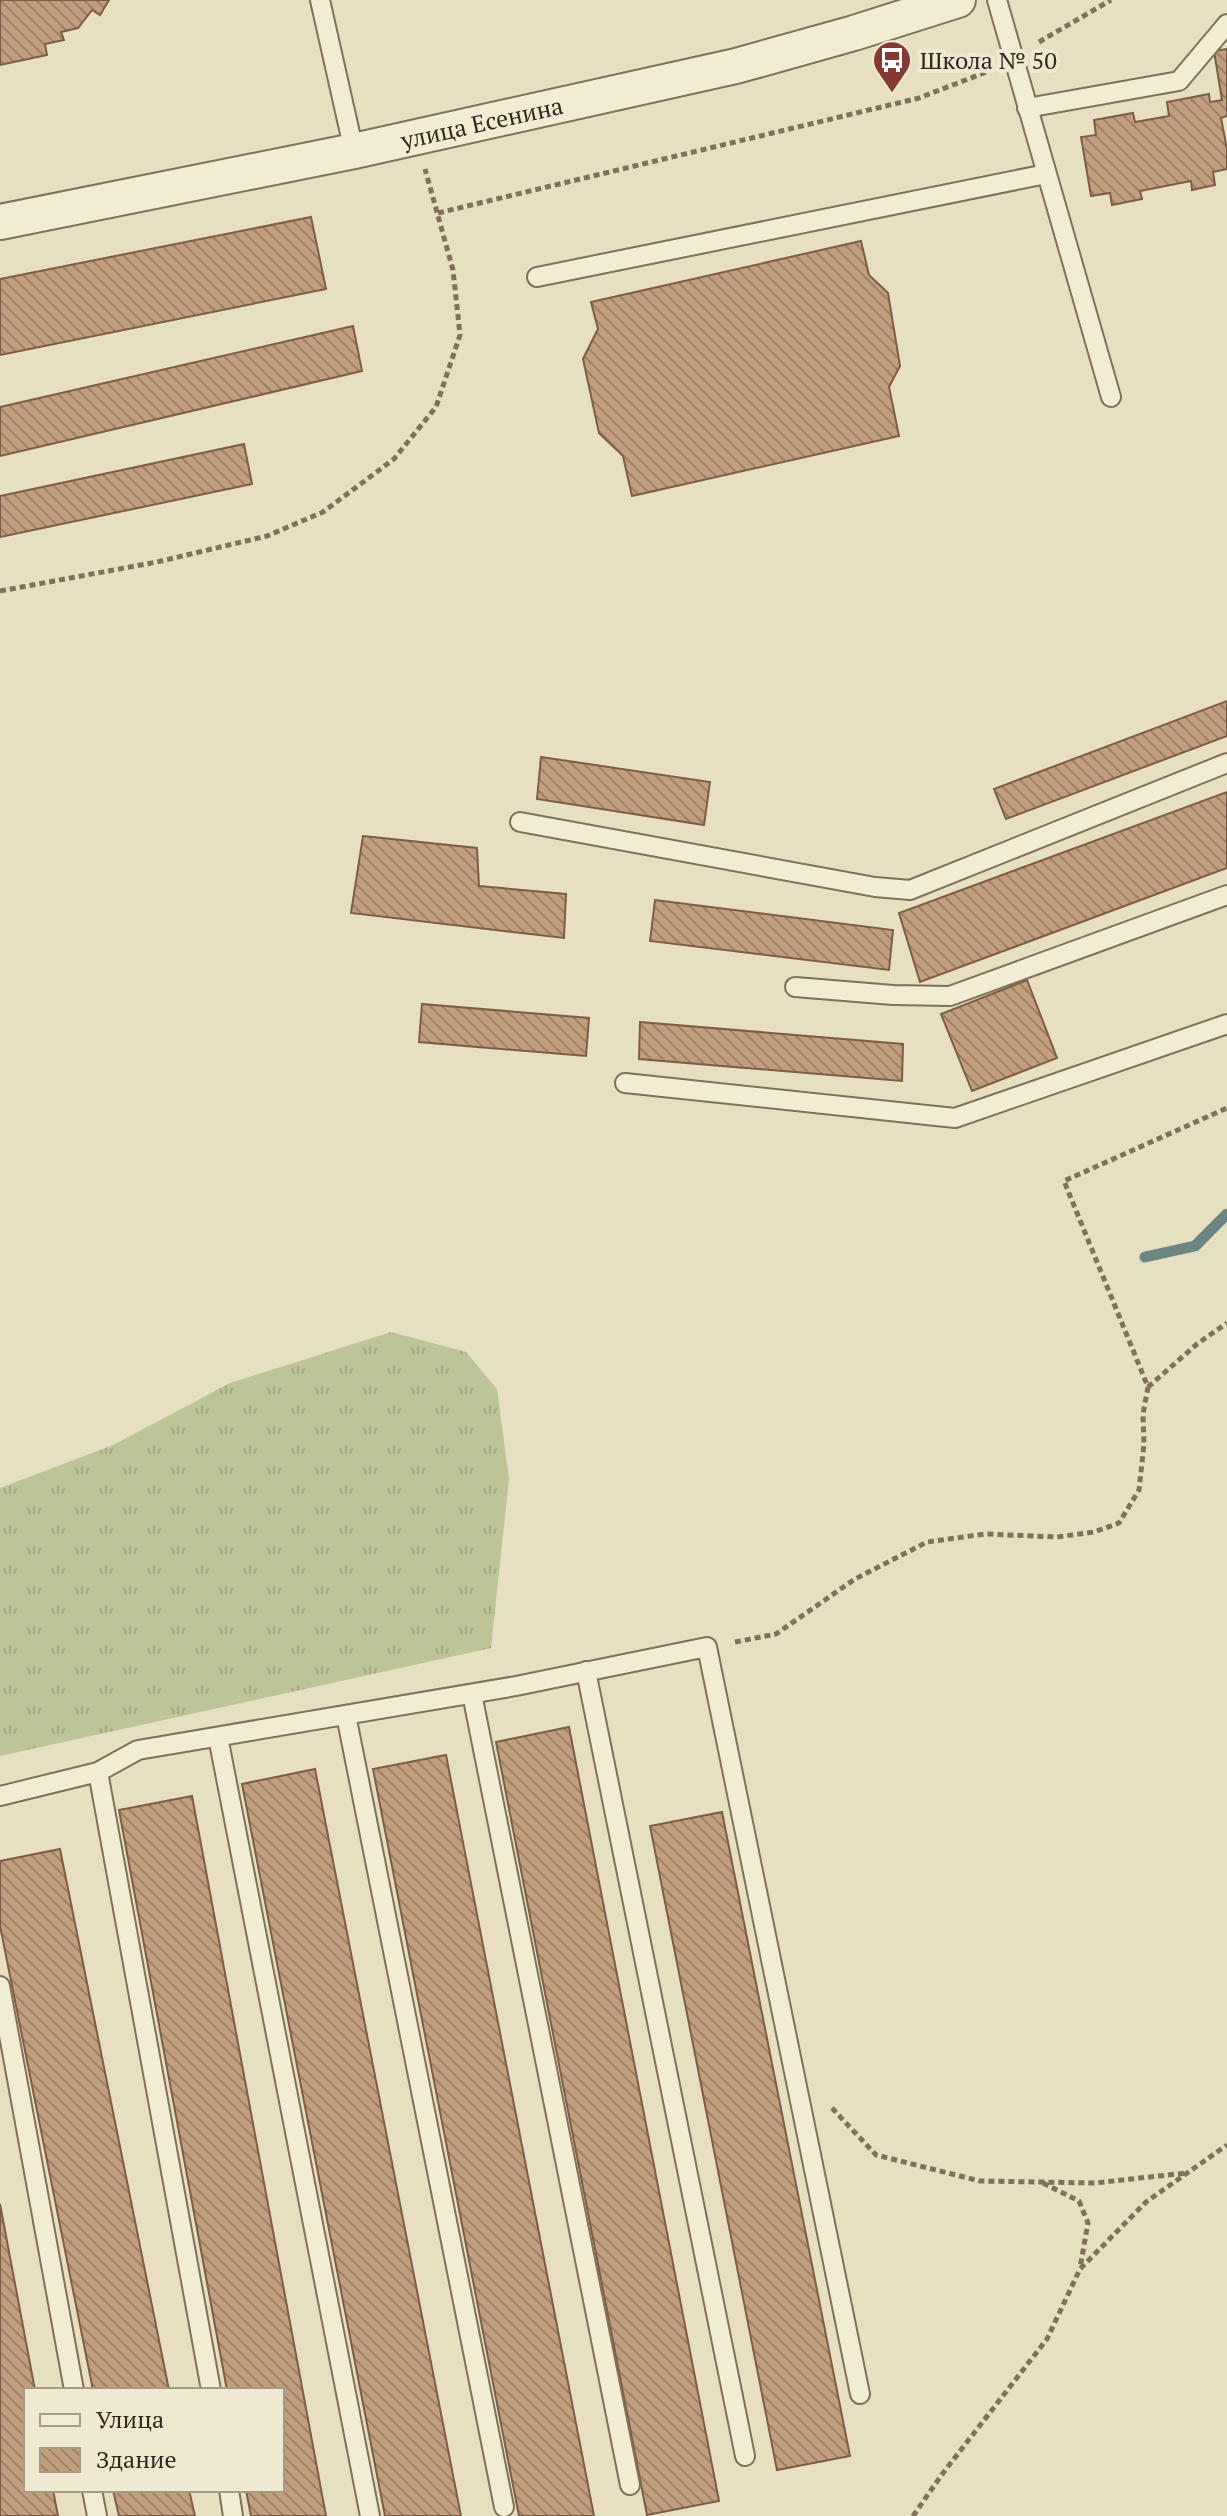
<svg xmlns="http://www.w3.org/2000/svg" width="1227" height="2516" font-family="'PT Serif',serif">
  <defs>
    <pattern id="grass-tufts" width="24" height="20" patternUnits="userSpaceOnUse" patternTransform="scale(2)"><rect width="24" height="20" fill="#bcc498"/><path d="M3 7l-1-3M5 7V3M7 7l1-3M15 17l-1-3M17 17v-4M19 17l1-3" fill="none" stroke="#a2a883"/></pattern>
    <pattern id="building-back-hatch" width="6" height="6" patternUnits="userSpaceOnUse" patternTransform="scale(2)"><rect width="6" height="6" fill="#c19e7d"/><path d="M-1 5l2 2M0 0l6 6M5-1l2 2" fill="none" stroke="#9d8166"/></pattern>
  </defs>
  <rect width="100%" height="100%" fill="#e7dfc2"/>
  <polygon fill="url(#grass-tufts)" points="391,1332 466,1352 497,1389 509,1479 491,1648 0,1756 0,1488 113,1445 230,1383"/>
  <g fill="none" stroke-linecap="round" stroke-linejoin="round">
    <polyline stroke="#6c8782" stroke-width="11" points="1145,1257 1195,1246 1227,1214"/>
  </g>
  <g fill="url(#building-back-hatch)" stroke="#7b5e45" stroke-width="2">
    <polygon points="0,0 109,0 100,15 92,10 78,28 61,32 64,40 45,44 47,55 0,65"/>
    <polygon points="1227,49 1227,116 1221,118 1227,149 1227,169 1213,172 1215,185 1192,190 1191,181 1140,191 1142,199 1112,205 1110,193 1091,196 1081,137 1096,135 1094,120 1133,113 1135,122 1169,116 1167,102 1209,94 1210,102 1222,100 1214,51"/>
    <polygon points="311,217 326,289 0,355 0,279"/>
    <polygon points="861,241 869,275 888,293 900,366 889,387 899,436 632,496 623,456 599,433 583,359 598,329 591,302"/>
    <polygon points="353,326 362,371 0,456 0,407"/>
    <polygon points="244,444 252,484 0,537 0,496"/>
    <polygon points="1227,701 1227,736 1006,819 994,789"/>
    <polygon points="541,757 710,782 704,825 537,799"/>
    <polygon points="1227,792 1227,868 920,982 899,913"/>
    <polygon points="363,836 477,848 479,886 566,894 564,938 351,913"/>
    <polygon points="655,900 893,930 889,970 650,941"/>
    <polygon points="1027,980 1057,1058 972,1091 941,1014"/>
    <polygon points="422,1004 589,1018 586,1056 419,1042"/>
    <polygon points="640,1022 903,1044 902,1081 639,1059"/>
    <polygon points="569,1727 719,2501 647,2515 496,1742"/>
    <polygon points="446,1755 594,2516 519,2516 373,1769"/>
    <polygon points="315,1769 461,2516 385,2516 242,1784"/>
    <polygon points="192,1796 326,2516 251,2516 246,2490 282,2490 282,2390 227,2390 119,1810"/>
    <polygon points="722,1812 850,2456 777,2470 650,1826"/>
    <polygon points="60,1849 169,2390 93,2390 0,1926 0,1861"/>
    <polygon points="0,2204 35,2390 26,2390 26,2490 53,2490 58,2516 0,2516"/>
    <polygon points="113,2490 189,2490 195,2516 119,2516"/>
  </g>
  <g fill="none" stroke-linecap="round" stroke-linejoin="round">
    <g stroke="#7f715c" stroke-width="22">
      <g id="service">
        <polyline points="320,0 354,151"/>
        <polyline points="997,0 1111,397"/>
        <polyline points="1027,108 1179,81 1227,24"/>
        <polyline points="537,277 1046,174"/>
        <polyline points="520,822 875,887 910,890 1227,763"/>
        <polyline points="795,987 893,995 950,996 1227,895"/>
        <polyline points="625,1083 955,1118 1227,1024"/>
        <polyline points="586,1671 745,2456"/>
        <polyline points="472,1694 630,2485"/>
        <polyline points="346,1715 504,2507"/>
        <polyline points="218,1737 370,2516"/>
        <polyline points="98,1772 211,2390"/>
        <polyline points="0,1796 98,1772 138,1750 516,1686 707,1647 860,2394"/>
        <polyline points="0,1986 74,2390"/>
        <polyline points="92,2490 97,2516"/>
        <polyline points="229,2490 233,2516"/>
      </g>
    </g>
    <g stroke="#7f715c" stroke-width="38">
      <g id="minor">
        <path id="s1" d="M0 222 354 151 736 66 854 33 958 0"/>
      </g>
    </g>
    <g stroke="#7f715c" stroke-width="5" stroke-dasharray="6 4" stroke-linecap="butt">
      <polyline points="1039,42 1111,0"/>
      <polyline points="438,213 919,98 989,71"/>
      <polyline points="0,591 157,562 267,536 323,512 394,459 436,407 460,335 453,270 425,169"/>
      <polyline points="1148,1387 1197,1344 1227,1323"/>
      <polyline points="735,1642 776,1634 855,1579 927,1542 985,1534 1057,1537 1094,1532 1119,1523 1139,1490 1144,1444 1143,1414 1148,1387 1064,1181 1227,1108"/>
      <polyline points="832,2108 876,2155 980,2181 1095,2183 1186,2173"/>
      <polyline points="1043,2183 1079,2201 1088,2223 1080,2268"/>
      <polyline points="913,2516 943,2473 1047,2339 1080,2269 1146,2202 1227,2145"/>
    </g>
    <use href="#service" stroke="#f3ecd4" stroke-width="18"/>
    <use href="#minor" stroke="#f3ecd4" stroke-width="34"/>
  </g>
  <defs>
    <g id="bus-pin" transform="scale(2)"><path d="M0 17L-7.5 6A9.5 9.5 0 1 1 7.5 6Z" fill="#863833" stroke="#f0e9d1"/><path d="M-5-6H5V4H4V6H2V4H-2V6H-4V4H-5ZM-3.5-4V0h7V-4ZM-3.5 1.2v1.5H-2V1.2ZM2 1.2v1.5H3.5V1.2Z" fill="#fff"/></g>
  </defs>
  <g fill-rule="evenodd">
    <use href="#bus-pin" x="892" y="60"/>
  </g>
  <g text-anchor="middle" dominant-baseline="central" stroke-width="8" stroke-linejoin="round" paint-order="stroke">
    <g font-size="24" fill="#31281e" stroke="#f0e9d1" text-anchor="start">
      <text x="920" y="60">Школа № 50</text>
    </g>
    <g font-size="24" fill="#31281e" stroke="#f0e9d1">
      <text stroke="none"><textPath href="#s1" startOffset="492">улица Есенина</textPath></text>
    </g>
  </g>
  <rect x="24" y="2388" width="260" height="104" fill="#f0e9d1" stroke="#a49c89" stroke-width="2"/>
  <rect x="40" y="2414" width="40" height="12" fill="#f3ecd4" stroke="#a49c89" stroke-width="2"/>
  <text x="96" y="2428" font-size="24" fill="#31281e">Улица</text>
  <rect x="40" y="2448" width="40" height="24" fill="url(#building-back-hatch)" stroke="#a49c89" stroke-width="2"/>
  <text x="96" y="2468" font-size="24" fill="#31281e">Здание</text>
</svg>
